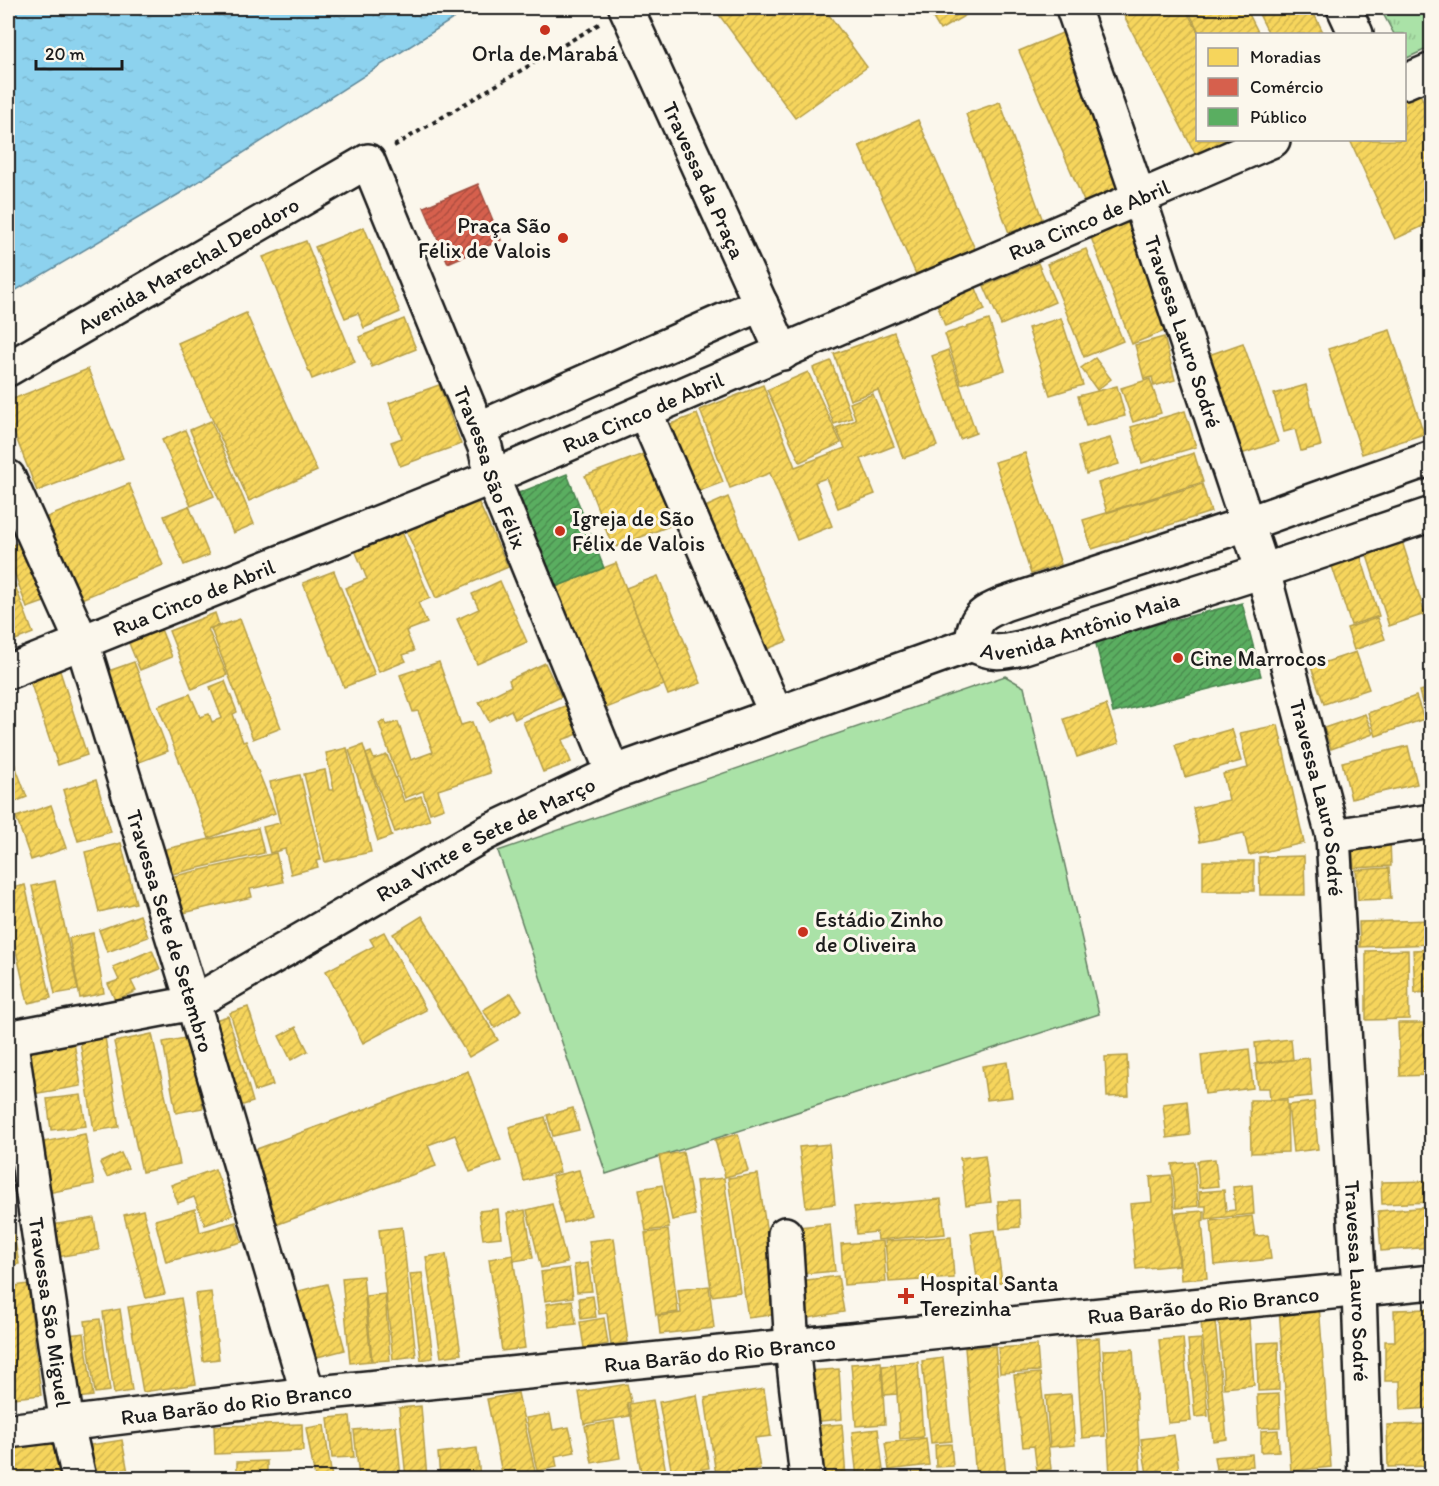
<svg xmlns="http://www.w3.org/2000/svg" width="1439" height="1486" font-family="Itim,sans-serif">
  <defs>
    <pattern id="park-tufts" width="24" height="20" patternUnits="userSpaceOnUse" patternTransform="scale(1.5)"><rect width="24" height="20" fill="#aae2a7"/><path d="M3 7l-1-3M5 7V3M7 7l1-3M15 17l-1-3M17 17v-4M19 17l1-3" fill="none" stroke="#92c18f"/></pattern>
    <pattern id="water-ripples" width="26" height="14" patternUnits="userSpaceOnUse" patternTransform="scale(1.5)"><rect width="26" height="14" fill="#8dd2ee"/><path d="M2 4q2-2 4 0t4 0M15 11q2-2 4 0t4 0" fill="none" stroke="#79b4cc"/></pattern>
    <pattern id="homes-hatch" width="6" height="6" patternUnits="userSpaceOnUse" patternTransform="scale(1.5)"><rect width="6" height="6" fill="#f6d55c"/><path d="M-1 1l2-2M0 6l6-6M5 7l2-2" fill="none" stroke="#d2b64f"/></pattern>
    <pattern id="shops-hatch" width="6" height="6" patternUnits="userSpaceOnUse" patternTransform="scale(1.5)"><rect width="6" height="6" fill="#d6604d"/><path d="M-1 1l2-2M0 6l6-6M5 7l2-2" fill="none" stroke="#ad4e3f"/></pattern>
    <pattern id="public-hatch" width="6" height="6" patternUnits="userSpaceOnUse" patternTransform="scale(1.5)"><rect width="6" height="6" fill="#5aae61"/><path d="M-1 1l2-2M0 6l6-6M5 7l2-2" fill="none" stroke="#4a8d4f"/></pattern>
  </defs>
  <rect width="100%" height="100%" fill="#fbf7ec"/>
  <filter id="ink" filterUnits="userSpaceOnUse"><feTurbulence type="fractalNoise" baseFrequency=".0167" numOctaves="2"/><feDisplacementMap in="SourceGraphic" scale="12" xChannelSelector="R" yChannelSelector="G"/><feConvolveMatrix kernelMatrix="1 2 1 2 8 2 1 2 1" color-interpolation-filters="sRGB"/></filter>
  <g filter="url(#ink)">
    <polygon fill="#aae2a7" stroke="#637f62" stroke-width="1.5" points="1005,676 1024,687 1099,1014 606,1174 498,851"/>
    <polygon fill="url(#park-tufts)" stroke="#637f62" stroke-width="1.5" points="1380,8 1431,8 1431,47 1407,58 1405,53 1404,34 1394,34"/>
    <polygon fill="url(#water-ripples)" stroke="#60899a" stroke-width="1.5" points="8,8 470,8 179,194 8,295"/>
    <g fill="url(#homes-hatch)" stroke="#b59e49" stroke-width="1.5">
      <polygon points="714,8 824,8 867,67 795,118"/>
      <polygon points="927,8 978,8 940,30"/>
      <polygon points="1120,8 1185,8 1199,34 1198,140 1237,140 1198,159"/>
      <polygon points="1187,8 1246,8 1259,34 1200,34"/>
      <polygon points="1256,8 1311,8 1324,34 1269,34"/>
      <polygon points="1067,31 1133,185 1086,206 1019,51"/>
      <polygon points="1416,85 1432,120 1432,222 1395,239 1350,140 1404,140 1404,89"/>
      <polygon points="1000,102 1043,221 1009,233 966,114"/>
      <polygon points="918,120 975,249 916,274 859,146"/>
      <polygon points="1131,219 1172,328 1132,344 1090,235"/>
      <polygon points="364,227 400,312 364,328 358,313 345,318 315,247"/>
      <polygon points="306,241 355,362 312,379 263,257"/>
      <polygon points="1086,249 1123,341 1084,357 1047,264"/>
      <polygon points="1038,263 1055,302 1001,325 984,286"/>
      <polygon points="975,286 985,310 945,326 936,301"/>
      <polygon points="246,313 317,471 249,501 178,343"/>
      <polygon points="1061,318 1083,385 1050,395 1028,328"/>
      <polygon points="404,319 416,349 372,367 359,337"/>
      <polygon points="989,320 1005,370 961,384 945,334"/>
      <polygon points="1390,330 1424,434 1362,454 1328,349"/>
      <polygon points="894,332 937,446 903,458 878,390 850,400 834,354"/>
      <polygon points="1164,337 1175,380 1154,386 1152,377 1144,379 1135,345"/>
      <polygon points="1243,343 1278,442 1241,454 1206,356"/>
      <polygon points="948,350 976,433 960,439 932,356"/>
      <polygon points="1095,358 1111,379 1097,390 1081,368"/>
      <polygon points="831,361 852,418 834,424 813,368"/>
      <polygon points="88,369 123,458 37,491 8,417 8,401"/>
      <polygon points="808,372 841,443 800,462 767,390"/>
      <polygon points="1150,379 1161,413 1133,422 1121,388"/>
      <polygon points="439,385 461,444 400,466 391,442 402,438 389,403"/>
      <polygon points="763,385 795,467 845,448 836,428 856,420 850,403 873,394 894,446 861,459 875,494 838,508 826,478 815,482 832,526 797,540 770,473 730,488 700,410"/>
      <polygon points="1306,385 1321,446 1301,451 1295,429 1284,432 1274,394"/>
      <polygon points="1117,386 1125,416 1086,426 1078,396"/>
      <polygon points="1185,411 1196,447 1142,463 1131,427"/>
      <polygon points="697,414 723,482 694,493 668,425"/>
      <polygon points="211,421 254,524 233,533 190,430"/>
      <polygon points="185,430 214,496 191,506 162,440"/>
      <polygon points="1110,438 1119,464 1086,474 1078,447"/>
      <polygon points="654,450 682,521 613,548 585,476"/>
      <polygon points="1025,453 1061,564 1031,574 995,462"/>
      <polygon points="1194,453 1203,482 1107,512 1098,483"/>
      <polygon points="129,484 163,565 79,600 45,518"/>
      <polygon points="1202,484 1211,512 1092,549 1083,520"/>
      <polygon points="728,497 787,641 762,651 703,508"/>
      <polygon points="477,499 508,567 436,598 406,530"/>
      <polygon points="189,506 209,555 184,565 164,516"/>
      <polygon points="402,532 430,598 418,603 427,623 406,631 414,651 403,655 406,661 379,672 345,588 367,579 355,550"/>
      <polygon points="1401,538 1425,614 1389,626 1365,549"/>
      <polygon points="22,541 44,602 27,608 8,555 8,547"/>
      <polygon points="1360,554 1379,616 1351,625 1331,563"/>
      <polygon points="616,563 664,685 601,710 553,588"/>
      <polygon points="8,567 33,633 8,643"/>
      <polygon points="334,571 375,675 344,687 303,583"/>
      <polygon points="658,576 701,683 668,695 626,588"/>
      <polygon points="500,581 527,642 477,664 457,619 479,609 472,594"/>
      <polygon points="215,613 219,625 208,629 227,675 192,689 169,631"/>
      <polygon points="1377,618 1385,639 1354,650 1347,628"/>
      <polygon points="240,619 281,728 253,739 211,629"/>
      <polygon points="159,624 172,657 140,670 126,636"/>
      <polygon points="1356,652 1369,689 1324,704 1311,667"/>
      <polygon points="134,662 168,751 134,764 100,674"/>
      <polygon points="439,662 461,725 472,722 490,773 438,790 444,808 430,813 423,791 405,798 379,723 385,721 386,725 398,722 411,760 433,752 418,711 413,712 400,675"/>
      <polygon points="545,663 561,697 515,719 511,710 489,721 479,702 511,686 509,680"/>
      <polygon points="59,668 87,755 58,765 29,678"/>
      <polygon points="225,681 237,712 233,714 243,742 246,741 275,813 209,838 158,706 190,694 200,717 209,714 212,722 222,718 210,687"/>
      <polygon points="1432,688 1432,741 1419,691"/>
      <polygon points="1416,696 1424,719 1376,736 1368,713"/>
      <polygon points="570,704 581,733 562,740 571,762 543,772 523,722"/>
      <polygon points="1106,705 1119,743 1077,757 1064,719"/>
      <polygon points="1365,714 1373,734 1331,749 1324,728"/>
      <polygon points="1278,725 1304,843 1249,855 1244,833 1200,842 1193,808 1229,800 1223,774 1248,768 1240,733"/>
      <polygon points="1232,729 1241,761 1185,777 1175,745"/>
      <polygon points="363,745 392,836 378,841 349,750"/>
      <polygon points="1408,746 1417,784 1351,799 1342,762"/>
      <polygon points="8,747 27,797 12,803 8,792"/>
      <polygon points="347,748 371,852 325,862 304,774 325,770 329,790 334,790 326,753"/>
      <polygon points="371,752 374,759 387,755 404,802 421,796 430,820 395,832 366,754"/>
      <polygon points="300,775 321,860 316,861 318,867 291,874 285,849 270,853 263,827 280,823 270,782"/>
      <polygon points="96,780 111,832 78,841 63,790"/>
      <polygon points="51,805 66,848 31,860 16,817"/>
      <polygon points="258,828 264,853 163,876 157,851"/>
      <polygon points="1390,839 1391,866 1354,868 1352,841"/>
      <polygon points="121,843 136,903 99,912 85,852"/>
      <polygon points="276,853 283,882 250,889 252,897 170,916 161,879"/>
      <polygon points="1304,856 1305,895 1260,895 1259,857"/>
      <rect x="1203" y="861" width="51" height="30"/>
      <polygon points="1389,868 1391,899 1358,900 1356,870"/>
      <polygon points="55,881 78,990 55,994 32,886"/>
      <polygon points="25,885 51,998 28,1003 8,916 8,889"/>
      <polygon points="140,915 148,937 107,952 99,930"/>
      <polygon points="422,916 498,1040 469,1057 393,934"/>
      <polygon points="1432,920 1432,944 1360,947 1359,922"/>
      <polygon points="384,932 426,1010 363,1043 326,971 374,946 370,939"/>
      <polygon points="93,933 104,993 80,998 69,938"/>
      <polygon points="1432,949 1432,992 1415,993 1413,950"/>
      <polygon points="152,950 160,969 131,981 136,991 115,1000 108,984 119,980 113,967"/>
      <polygon points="1408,950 1409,1019 1366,1020 1366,951"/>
      <polygon points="511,993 522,1010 495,1028 483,1010"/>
      <polygon points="248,1007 273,1085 255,1091 230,1013"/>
      <polygon points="228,1016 253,1102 233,1108 208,1022"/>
      <polygon points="1398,1023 1432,1023 1432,1075 1400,1076"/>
      <polygon points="296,1027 308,1051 291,1060 279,1036"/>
      <polygon points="152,1034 180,1164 142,1172 114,1042"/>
      <polygon points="73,1036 81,1086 33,1094 24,1044"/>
      <polygon points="105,1037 119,1127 94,1131 80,1041"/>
      <polygon points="190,1037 203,1108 176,1113 163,1042"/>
      <polygon points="1291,1039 1293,1060 1257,1063 1255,1043"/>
      <polygon points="1249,1049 1253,1088 1205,1094 1201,1055"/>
      <polygon points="1127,1056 1129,1096 1107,1097 1105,1057"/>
      <polygon points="1309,1058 1312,1096 1270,1100 1269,1088 1258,1088 1255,1064"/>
      <polygon points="1007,1062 1012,1097 987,1100 982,1066"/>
      <polygon points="468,1071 501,1161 470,1172 455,1135 428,1145 436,1166 273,1226 246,1153"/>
      <polygon points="81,1095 86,1126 51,1130 47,1099"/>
      <polygon points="1250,1100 1287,1100 1288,1152 1251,1153"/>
      <polygon points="1187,1101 1190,1135 1167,1138 1163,1104"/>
      <polygon points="1314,1102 1318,1149 1293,1152 1288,1105"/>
      <polygon points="573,1108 579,1130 553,1136 547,1115"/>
      <polygon points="545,1117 560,1172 524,1181 509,1127"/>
      <polygon points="85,1134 94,1184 42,1194 33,1144"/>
      <polygon points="738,1134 748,1171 725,1177 715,1140"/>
      <polygon points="829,1144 835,1204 806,1207 799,1147"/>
      <polygon points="683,1152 695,1215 672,1220 659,1156"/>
      <polygon points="121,1153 128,1168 107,1177 100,1163"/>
      <polygon points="985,1155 991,1202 966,1205 960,1158"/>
      <polygon points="1215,1159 1218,1186 1199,1188 1197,1161"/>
      <polygon points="1194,1162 1198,1206 1176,1208 1172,1164"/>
      <polygon points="215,1169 233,1215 205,1225 194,1197 178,1203 171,1185"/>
      <polygon points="579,1170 591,1215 564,1223 552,1176"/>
      <polygon points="758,1174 779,1314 748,1318 728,1178"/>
      <polygon points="1171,1175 1179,1265 1136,1269 1130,1204 1152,1202 1150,1177"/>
      <polygon points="724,1178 740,1292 712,1296 696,1181"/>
      <polygon points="1432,1181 1432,1202 1382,1204 1381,1182"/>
      <polygon points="662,1185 669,1228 646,1231 639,1189"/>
      <polygon points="1252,1185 1254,1214 1206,1219 1206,1206 1200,1206 1199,1192 1224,1190 1226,1211 1235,1210 1233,1187"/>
      <polygon points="941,1199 945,1234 878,1240 877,1232 857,1234 854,1207"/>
      <polygon points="1019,1200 1020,1227 1000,1229 998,1201"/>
      <polygon points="552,1204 567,1263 541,1268 527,1210"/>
      <polygon points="1432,1207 1432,1247 1381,1251 1378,1211"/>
      <polygon points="195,1209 200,1232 236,1222 242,1242 166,1262 155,1220"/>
      <polygon points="498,1209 501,1237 483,1239 479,1211"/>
      <polygon points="143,1210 165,1294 146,1298 124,1215"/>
      <polygon points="525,1210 533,1258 514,1261 507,1213"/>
      <polygon points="1204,1211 1204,1220 1202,1221 1207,1278 1181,1280 1176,1213"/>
      <polygon points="1252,1216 1255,1236 1268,1235 1271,1259 1215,1265 1211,1221"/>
      <polygon points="94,1218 99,1250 51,1258 45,1226"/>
      <polygon points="830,1224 835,1271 791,1275 786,1228"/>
      <polygon points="402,1227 416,1356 393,1359 379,1230"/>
      <polygon points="13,1230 19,1264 8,1266 8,1231"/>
      <polygon points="668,1230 678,1312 656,1315 645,1233"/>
      <polygon points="995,1230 1002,1282 978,1286 971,1233"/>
      <polygon points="951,1237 954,1278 889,1282 885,1241"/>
      <polygon points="614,1238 628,1342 611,1345 607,1313 599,1314 589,1241"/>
      <polygon points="883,1241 886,1282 844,1285 841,1244"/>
      <polygon points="446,1254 461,1354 441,1357 426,1257"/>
      <polygon points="513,1255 525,1348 502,1351 489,1259"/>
      <polygon points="588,1263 592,1291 577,1292 574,1265"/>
      <polygon points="569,1268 573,1297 545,1301 541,1272"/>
      <polygon points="422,1273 433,1358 421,1360 410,1274"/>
      <polygon points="363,1276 371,1361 350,1363 342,1278"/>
      <polygon points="838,1276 844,1312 797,1320 792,1282"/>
      <polygon points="28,1284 41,1395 13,1398 8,1357 8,1287"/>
      <polygon points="327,1284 345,1350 309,1359 291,1293"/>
      <polygon points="709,1286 714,1328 660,1334 658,1316 681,1313 678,1290"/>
      <polygon points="211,1292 219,1359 203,1361 195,1294"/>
      <polygon points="385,1294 390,1360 372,1361 366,1296"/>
      <polygon points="593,1296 596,1317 581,1319 579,1298"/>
      <polygon points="181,1298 196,1384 143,1392 128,1307"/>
      <polygon points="572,1300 576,1324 549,1327 546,1304"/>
      <polygon points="1319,1305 1331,1467 1291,1471 1279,1308"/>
      <polygon points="120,1309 132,1391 114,1394 103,1312"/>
      <polygon points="1429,1309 1429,1336 1432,1336 1432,1408 1401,1410 1400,1381 1385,1381 1385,1341 1395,1341 1394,1310"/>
      <polygon points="604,1318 608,1344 584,1348 580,1322"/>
      <polygon points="100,1319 110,1391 95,1393 85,1321"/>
      <polygon points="1249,1319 1254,1385 1224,1388 1219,1321"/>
      <polygon points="1215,1321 1227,1439 1213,1441 1201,1322"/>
      <polygon points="84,1333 93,1396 69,1399 60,1336"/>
      <polygon points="1099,1338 1105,1436 1082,1438 1076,1339"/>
      <polygon points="1183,1338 1191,1421 1168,1423 1159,1340"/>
      <polygon points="1201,1339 1208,1416 1195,1417 1188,1340"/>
      <polygon points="1278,1342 1279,1390 1258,1391 1257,1343"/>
      <polygon points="1037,1345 1039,1371 1000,1373 998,1348"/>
      <polygon points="995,1346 1006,1478 976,1478 965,1348"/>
      <polygon points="1133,1349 1141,1474 1110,1476 1103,1350"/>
      <polygon points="943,1358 952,1441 931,1443 922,1361"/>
      <polygon points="881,1362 885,1424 856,1426 851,1364"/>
      <polygon points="918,1362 923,1437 900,1439 895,1364"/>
      <polygon points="895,1365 897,1394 884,1395 882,1366"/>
      <polygon points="839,1369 842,1419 810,1422 807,1371"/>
      <polygon points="1040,1373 1051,1469 1037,1471 1034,1446 1023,1447 1014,1375"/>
      <polygon points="627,1384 631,1402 627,1403 630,1416 584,1424 579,1392"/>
      <polygon points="764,1389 771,1436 755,1438 760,1469 716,1475 705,1398"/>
      <polygon points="518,1393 536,1476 503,1478 487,1399"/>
      <polygon points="1071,1394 1075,1445 1050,1447 1046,1396"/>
      <polygon points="1279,1394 1280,1427 1259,1428 1257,1395"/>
      <polygon points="697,1395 709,1468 672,1474 659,1402"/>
      <polygon points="653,1400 667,1478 642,1478 629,1404"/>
      <polygon points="421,1406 427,1478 406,1478 399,1408"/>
      <polygon points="550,1414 553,1430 569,1427 575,1452 555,1456 557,1467 537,1471 526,1418"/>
      <polygon points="350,1416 354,1457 332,1458 328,1418"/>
      <polygon points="614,1421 620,1458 592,1463 585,1426"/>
      <polygon points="302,1424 303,1451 215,1454 214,1426"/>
      <polygon points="842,1424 846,1478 815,1478 812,1426"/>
      <polygon points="1432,1424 1432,1466 1388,1467 1387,1425"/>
      <polygon points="324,1425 332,1478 315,1478 306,1428"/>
      <polygon points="396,1426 401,1478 359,1478 354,1430"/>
      <polygon points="878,1429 884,1478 857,1478 852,1432"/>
      <polygon points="1278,1430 1279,1451 1261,1452 1261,1431"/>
      <polygon points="54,1435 59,1474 8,1478 8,1441"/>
      <polygon points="1174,1435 1179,1470 1147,1474 1141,1439"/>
      <polygon points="926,1438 929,1465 889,1470 885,1443"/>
      <polygon points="122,1440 129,1478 89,1478 84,1446"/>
      <polygon points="951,1444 953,1466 936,1467 935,1445"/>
      <polygon points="477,1448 480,1478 440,1478 438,1453"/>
      <polygon points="1252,1454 1253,1466 1216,1469 1214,1457"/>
      <polygon points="267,1461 267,1478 237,1478 237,1462"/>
      <polygon points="925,1471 926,1478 902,1478 901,1474"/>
      <polygon points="1242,1471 1255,1471 1256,1478 1243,1478"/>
      <polygon points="1174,1474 1176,1478 1152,1478"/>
      <polygon points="1321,1474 1321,1478 1258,1478 1258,1475"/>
    </g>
    <polygon fill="url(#shops-hatch)" stroke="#9e4c3e" stroke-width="1.5" points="478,184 501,240 448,263 424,207"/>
    <g fill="url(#public-hatch)" stroke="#47824c" stroke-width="1.5">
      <polygon points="567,474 604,568 553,588 516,494"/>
      <polygon points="1242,603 1261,676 1113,713 1095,640"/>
    </g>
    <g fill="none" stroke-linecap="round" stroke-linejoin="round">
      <g stroke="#1c1c1c" stroke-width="38">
        <g id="minor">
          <path id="s1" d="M626 8 783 353"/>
          <path id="s2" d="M1073 8 1139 198 1263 571 1333 836 1359 1290 1365 1478"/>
          <polyline points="1344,8 1356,34"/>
          <polyline points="1404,82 1432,70"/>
          <path id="s3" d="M8 369 368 161 485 447 492 477 613 773"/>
          <polyline points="645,412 776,714"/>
          <polyline points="478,429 761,304"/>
          <path id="s4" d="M8 477 82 642 193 1003 308 1394"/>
          <path id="s5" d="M8 672 492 477 1273 140"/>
          <polyline points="1333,836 1432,821"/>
          <path id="s6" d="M10 1037 67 1425 79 1478"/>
          <path id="s7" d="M8 1038 193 1003 486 833 613 773 972 644"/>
          <polyline points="785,1234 792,1347 807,1478"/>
          <path id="s8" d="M8 1431 308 1394 1432 1282"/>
        </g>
      </g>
      <g stroke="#1c1c1c" stroke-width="38">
        <g id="major">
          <path id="s9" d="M1432 458 1246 524 1004 604C981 614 974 617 972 644 990 654 1001 653 1021 648L1263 571 1432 514"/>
        </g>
      </g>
      <polyline stroke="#1c1c1c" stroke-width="4" stroke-dasharray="4.5 4.5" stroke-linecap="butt" points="394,146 599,24"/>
      <use href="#minor" stroke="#fbf7ec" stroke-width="33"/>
      <use href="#major" stroke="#fbf7ec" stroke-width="33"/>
    </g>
  </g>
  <g fill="#c8321e" stroke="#fbf7ec" stroke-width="2">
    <circle cx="545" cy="30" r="6"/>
    <circle cx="563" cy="238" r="6"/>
    <circle cx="560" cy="531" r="6"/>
    <circle cx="1178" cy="658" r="6"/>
    <circle cx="803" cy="932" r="6"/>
    <path d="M903 1287h6v6h6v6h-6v6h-6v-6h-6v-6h6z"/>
  </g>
  <g text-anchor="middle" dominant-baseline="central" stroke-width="6" stroke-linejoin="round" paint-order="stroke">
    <g font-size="22" fill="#1c1c1c" stroke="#fbf7ec" text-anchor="start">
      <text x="545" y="53" text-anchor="middle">Orla de Marabá</text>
      <text x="551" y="225" text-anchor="end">Praça São<tspan x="551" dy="25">Félix de Valois</tspan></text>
      <text x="572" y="518">Igreja de São<tspan x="572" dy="25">Félix de Valois</tspan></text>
      <text x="1190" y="658">Cine Marrocos</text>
      <text x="815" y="919">Estádio Zinho<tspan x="815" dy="25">de Oliveira</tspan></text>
      <text x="920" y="1283">Hospital Santa<tspan x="920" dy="25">Terezinha</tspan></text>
    </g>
    <g font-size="22" fill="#1c1c1c" stroke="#fbf7ec">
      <text stroke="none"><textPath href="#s1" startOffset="189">Travessa da Praça</textPath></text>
      <text stroke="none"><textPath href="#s5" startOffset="1172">Rua Cinco de Abril</textPath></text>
      <text stroke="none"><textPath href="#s3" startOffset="208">Avenida Marechal Deodoro</textPath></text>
      <text stroke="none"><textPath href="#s2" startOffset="342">Travessa Lauro Sodré</textPath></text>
      <text stroke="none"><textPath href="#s5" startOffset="686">Rua Cinco de Abril</textPath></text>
      <text stroke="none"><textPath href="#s3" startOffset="746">Travessa São Félix</textPath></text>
      <text stroke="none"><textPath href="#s5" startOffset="200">Rua Cinco de Abril</textPath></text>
      <text stroke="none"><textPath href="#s9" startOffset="621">Avenida Antônio Maia</textPath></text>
      <text stroke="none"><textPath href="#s2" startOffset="828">Travessa Lauro Sodré</textPath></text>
      <text stroke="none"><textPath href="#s7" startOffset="524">Rua Vinte e Sete de Março</textPath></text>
      <text stroke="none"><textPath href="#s4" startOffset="483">Travessa Sete de Setembro</textPath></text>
      <text stroke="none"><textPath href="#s2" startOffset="1314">Travessa Lauro Sodré</textPath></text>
      <text stroke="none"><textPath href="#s8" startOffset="1202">Rua Barão do Rio Branco</textPath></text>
      <text stroke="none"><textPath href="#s6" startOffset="278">Travessa São Miguel</textPath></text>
      <text stroke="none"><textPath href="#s8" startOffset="716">Rua Barão do Rio Branco</textPath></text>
      <text stroke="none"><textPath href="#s8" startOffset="230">Rua Barão do Rio Branco</textPath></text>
    </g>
  </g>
  <rect width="1439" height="1486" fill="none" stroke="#fbf7ec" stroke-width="30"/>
  <rect x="15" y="15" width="1409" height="1456" fill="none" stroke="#1c1c1c" stroke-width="2" filter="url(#ink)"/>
  <rect x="1196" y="33" width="210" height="108" fill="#fbf7ec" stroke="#a29f99" stroke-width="1.5"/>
  <rect x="1208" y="48" width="30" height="18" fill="#f6d55c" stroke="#a29f99" stroke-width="1.5"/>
  <text x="1250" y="63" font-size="18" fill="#1c1c1c">Moradias</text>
  <rect x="1208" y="78" width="30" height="18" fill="#d6604d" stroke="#a29f99" stroke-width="1.5"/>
  <text x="1250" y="93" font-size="18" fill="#1c1c1c">Comércio</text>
  <rect x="1208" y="108" width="30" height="18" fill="#5aae61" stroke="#a29f99" stroke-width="1.5"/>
  <text x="1250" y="123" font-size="18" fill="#1c1c1c">Público</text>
  <path d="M36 60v9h86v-9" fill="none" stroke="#1c1c1c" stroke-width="3"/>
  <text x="45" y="60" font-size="18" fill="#1c1c1c" stroke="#fbf7ec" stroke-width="4.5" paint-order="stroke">20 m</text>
</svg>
